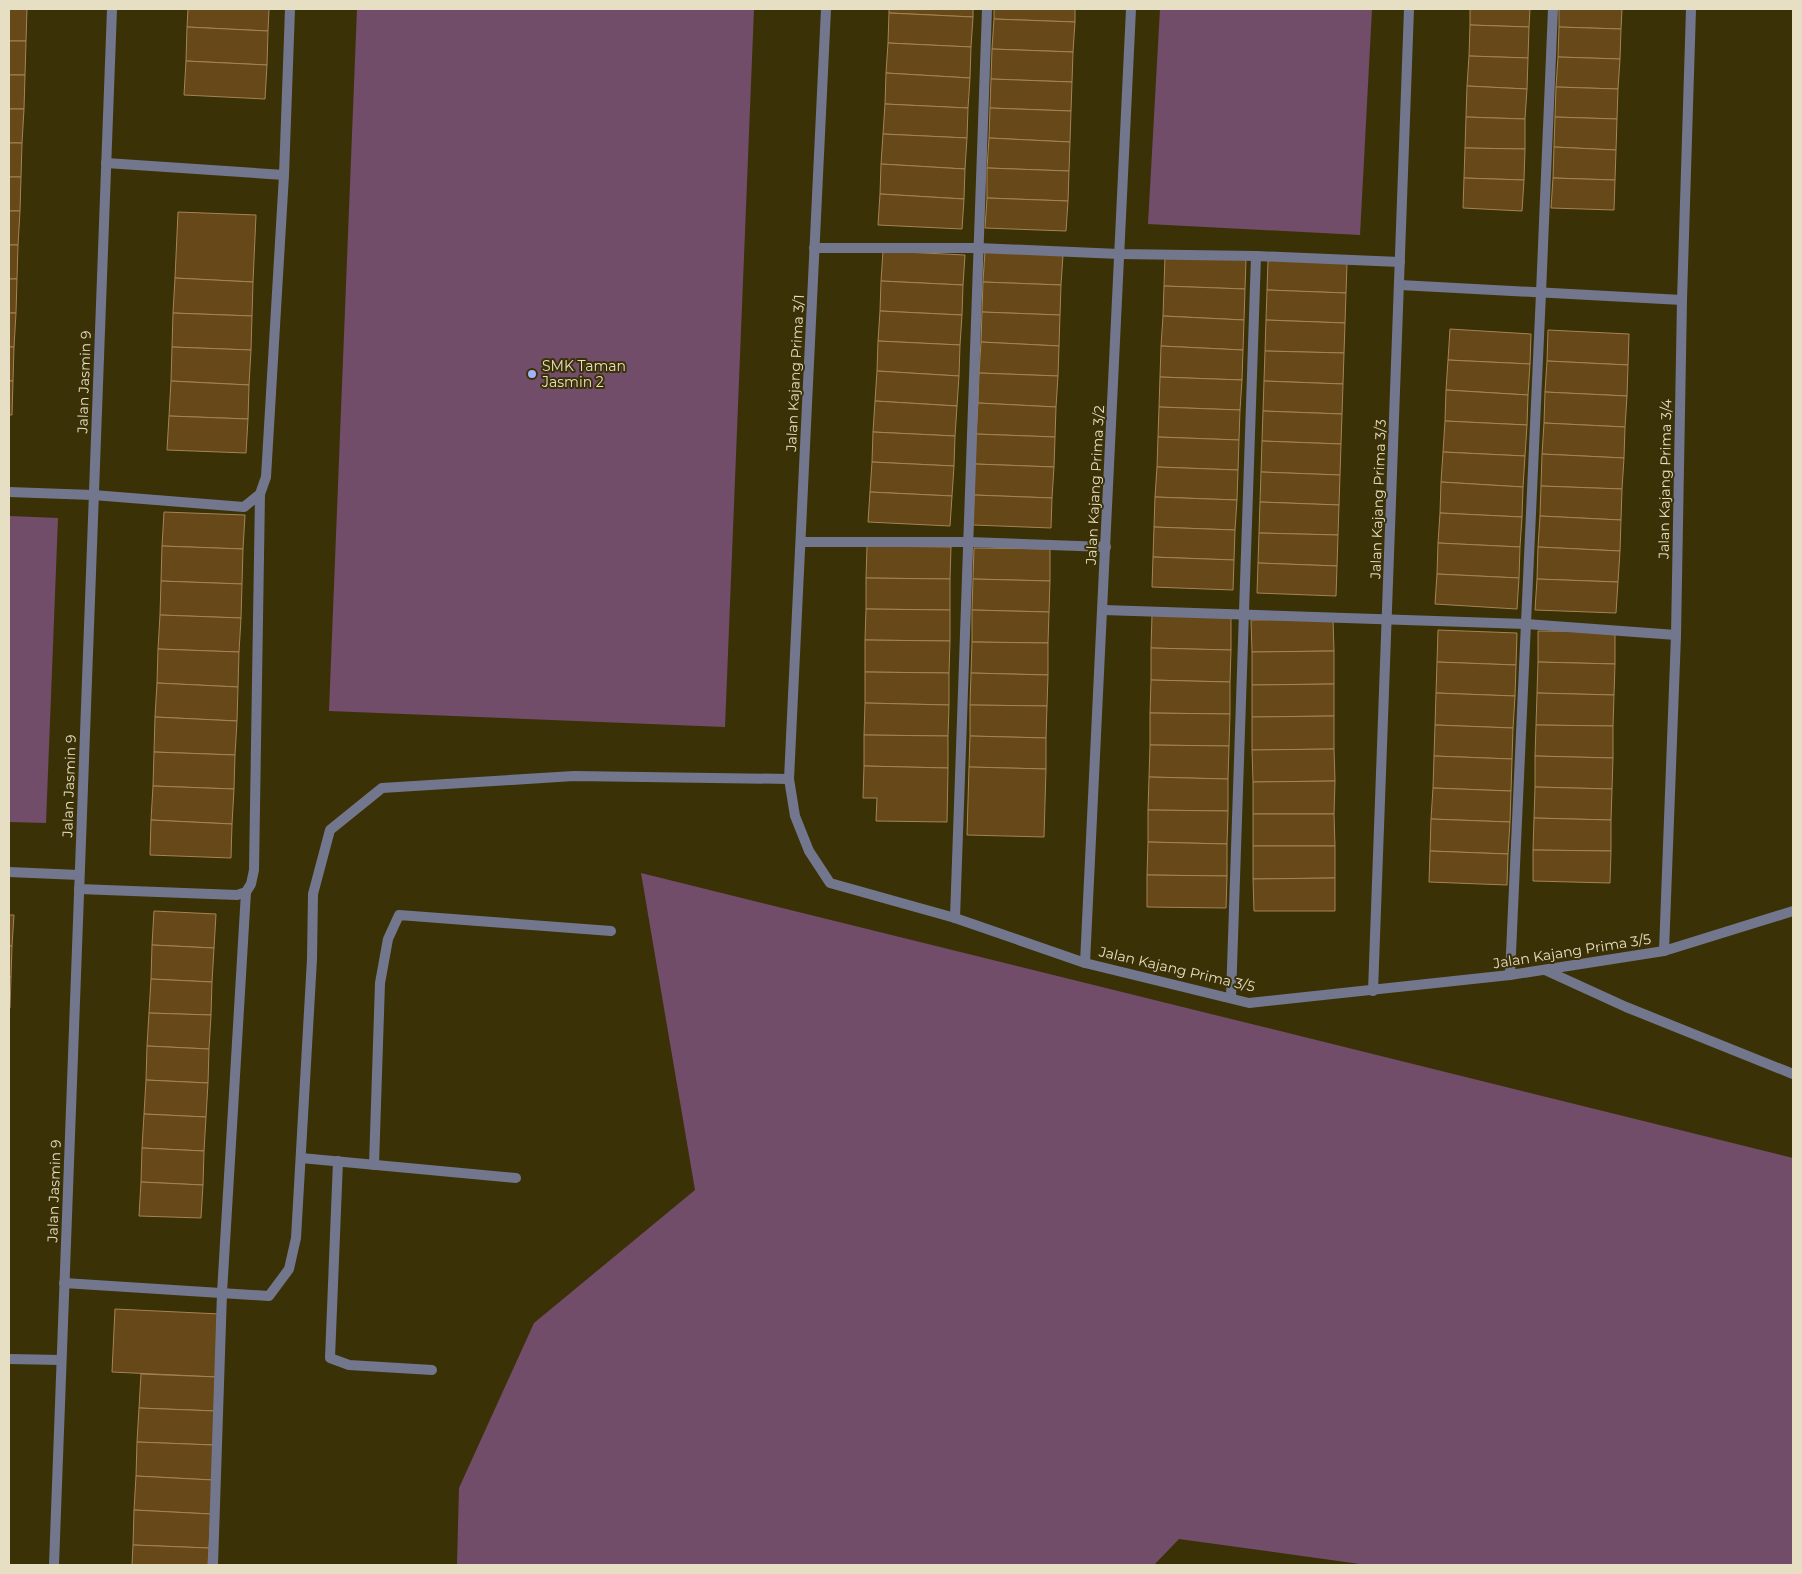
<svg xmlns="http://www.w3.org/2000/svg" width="1802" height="1574" font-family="Montserrat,sans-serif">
  <rect width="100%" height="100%" fill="#3b3106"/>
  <g fill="#724d6a">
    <polygon points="357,9 754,9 725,727 329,711"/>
    <polygon points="1160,9 1372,9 1360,235 1148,224"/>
    <polygon points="9,516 58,518 46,823 9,822"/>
    <polygon points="641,873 1793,1158 1793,1565 1367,1565 1179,1539 1154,1565 457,1565 459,1488 534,1323 695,1190"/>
  </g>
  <g fill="#674819" stroke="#a58355">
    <polygon points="9,9 27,9 26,41 9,41"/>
    <polygon points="188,9 269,9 268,31 187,27"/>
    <polygon points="889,9 973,9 973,17 889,13"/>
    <polygon points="994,9 1075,9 1075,22 994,19"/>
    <polygon points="1470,9 1530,9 1529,27 1470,25"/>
    <polygon points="1559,9 1622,9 1621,29 1559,27"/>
    <polygon points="889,13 973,17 971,47 888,43"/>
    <polygon points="994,19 1075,22 1073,52 992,49"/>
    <polygon points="1470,25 1529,27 1528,58 1469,56"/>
    <polygon points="187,27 268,31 267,65 186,61"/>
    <polygon points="1559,27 1621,29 1620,59 1558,57"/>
    <polygon points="9,41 26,41 25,75 9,75"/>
    <polygon points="888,43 971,47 970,78 886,73"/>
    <polygon points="992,49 1073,52 1072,82 991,79"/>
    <polygon points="1469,56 1528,58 1527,89 1467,86"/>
    <polygon points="1558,57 1620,59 1618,89 1556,87"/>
    <polygon points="186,61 267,65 265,99 184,95"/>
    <polygon points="886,73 970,78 968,108 885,104"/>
    <polygon points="9,75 25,75 24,109 9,109"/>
    <polygon points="991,79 1072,82 1071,111 990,108"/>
    <polygon points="1467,86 1527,89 1525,119 1466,117"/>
    <polygon points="1556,87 1618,89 1617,119 1555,117"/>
    <polygon points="885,104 968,108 967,138 883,134"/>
    <polygon points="990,108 1071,111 1070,142 989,138"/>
    <polygon points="9,109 24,109 22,143 9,143"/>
    <polygon points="1466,117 1525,119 1525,149 1465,148"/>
    <polygon points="1555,117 1617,119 1616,150 1554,147"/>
    <polygon points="883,134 967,138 965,169 881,164"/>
    <polygon points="989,138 1070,142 1069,171 987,168"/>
    <polygon points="9,143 22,143 21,177 9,177"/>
    <polygon points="1554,147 1616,150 1615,180 1553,178"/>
    <polygon points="1465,148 1525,149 1524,180 1464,178"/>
    <polygon points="881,164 965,169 964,199 880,194"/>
    <polygon points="987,168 1069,171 1068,201 987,198"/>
    <polygon points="9,177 21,177 20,211 9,211"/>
    <polygon points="1464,178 1524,180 1522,211 1463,208"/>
    <polygon points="1553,178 1615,180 1614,210 1551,208"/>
    <polygon points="880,194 964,199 962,229 878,225"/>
    <polygon points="987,198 1068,201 1066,231 985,228"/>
    <polygon points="9,211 20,211 18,245 9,245"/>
    <polygon points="178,212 256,215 253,282 175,278"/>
    <polygon points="9,245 18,245 17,279 9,279"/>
    <polygon points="883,251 965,255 963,285 881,281"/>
    <polygon points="985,251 1063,255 1061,285 983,282"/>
    <polygon points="1165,256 1246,259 1245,289 1164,286"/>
    <polygon points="1268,260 1347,263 1346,293 1267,290"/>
    <polygon points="175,278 253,282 252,316 173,313"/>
    <polygon points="9,279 17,279 16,313 9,313"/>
    <polygon points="881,281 963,285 962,315 880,311"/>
    <polygon points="983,282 1061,285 1060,315 982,312"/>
    <polygon points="1164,286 1245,289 1244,320 1163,316"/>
    <polygon points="1267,290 1346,293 1345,323 1266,320"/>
    <polygon points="880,311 962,315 960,345 878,341"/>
    <polygon points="982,312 1060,315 1059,346 981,342"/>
    <polygon points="9,313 16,313 14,347 9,347"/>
    <polygon points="173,313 252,316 251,350 172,347"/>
    <polygon points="1163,316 1244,320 1243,350 1161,346"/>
    <polygon points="1266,320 1345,323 1344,353 1265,351"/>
    <polygon points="1450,329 1531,334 1530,364 1448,360"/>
    <polygon points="1548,330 1629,334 1628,365 1547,361"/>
    <polygon points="878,341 960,345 959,376 877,371"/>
    <polygon points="981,342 1059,346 1058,376 979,373"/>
    <polygon points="1161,346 1243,350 1242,380 1160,377"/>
    <polygon points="9,347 14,347 13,381 9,381"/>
    <polygon points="172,347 251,350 249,385 171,381"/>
    <polygon points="1265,351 1344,353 1343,384 1264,381"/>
    <polygon points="1448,360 1530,364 1528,395 1446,390"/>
    <polygon points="1547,361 1628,365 1627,396 1545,392"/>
    <polygon points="877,371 959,376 957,406 875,401"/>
    <polygon points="979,373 1058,376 1056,407 978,403"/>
    <polygon points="1160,377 1242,380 1240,410 1159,407"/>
    <polygon points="9,381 13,381 12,415 9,415"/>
    <polygon points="171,381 249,385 248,419 169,416"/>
    <polygon points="1264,381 1343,384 1342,414 1263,411"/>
    <polygon points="1446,390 1528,395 1527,425 1445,421"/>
    <polygon points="1545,392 1627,396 1625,427 1544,423"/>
    <polygon points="875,401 957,406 955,436 873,432"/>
    <polygon points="978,403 1056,407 1055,437 976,434"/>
    <polygon points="1159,407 1240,410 1239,440 1158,437"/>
    <polygon points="1263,411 1342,414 1341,444 1262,441"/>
    <polygon points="169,416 248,419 246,453 167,450"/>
    <polygon points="1445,421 1527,425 1525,456 1443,452"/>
    <polygon points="1544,423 1625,427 1624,458 1542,454"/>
    <polygon points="873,432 955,436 954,466 872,462"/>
    <polygon points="976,434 1055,437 1054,467 975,464"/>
    <polygon points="1158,437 1239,440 1238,470 1157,467"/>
    <polygon points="1262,441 1341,444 1340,475 1261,472"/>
    <polygon points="1443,452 1525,456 1523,487 1441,482"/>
    <polygon points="1542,454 1624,458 1622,489 1541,486"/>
    <polygon points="872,462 954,466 952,496 870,492"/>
    <polygon points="975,464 1054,467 1052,498 974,495"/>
    <polygon points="1157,467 1238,470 1237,500 1155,497"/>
    <polygon points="1261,472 1340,475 1339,505 1260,502"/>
    <polygon points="1441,482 1523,487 1522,517 1440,513"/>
    <polygon points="1541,486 1622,489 1621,520 1540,516"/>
    <polygon points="870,492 952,496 950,526 868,522"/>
    <polygon points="974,495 1052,498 1051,528 973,525"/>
    <polygon points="1155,497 1237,500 1235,530 1154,527"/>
    <polygon points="1260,502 1339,505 1338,535 1259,533"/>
    <polygon points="164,512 245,515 243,549 162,546"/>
    <polygon points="1440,513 1522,517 1520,547 1438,543"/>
    <polygon points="1540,516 1621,520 1620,551 1538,547"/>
    <polygon points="1154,527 1235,530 1234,560 1153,557"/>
    <polygon points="1259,533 1338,535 1337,566 1258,563"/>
    <polygon points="1438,543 1520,547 1519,578 1437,574"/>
    <polygon points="162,546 243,549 242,584 161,581"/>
    <polygon points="867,546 951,547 950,579 866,578"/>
    <polygon points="1538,547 1620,551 1618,582 1537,579"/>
    <polygon points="974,548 1050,549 1050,581 973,579"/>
    <polygon points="1153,557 1234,560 1233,590 1152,587"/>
    <polygon points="1258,563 1337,566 1336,596 1257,593"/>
    <polygon points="1437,574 1519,578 1517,609 1435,604"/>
    <polygon points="866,578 950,579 950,610 866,609"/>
    <polygon points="973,579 1050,581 1049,612 972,610"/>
    <polygon points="1537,579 1618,582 1616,613 1535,610"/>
    <polygon points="161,581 242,584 241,618 160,615"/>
    <polygon points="866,609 950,610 950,641 865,640"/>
    <polygon points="972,610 1049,612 1048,643 972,642"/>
    <polygon points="160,615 241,618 239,652 158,649"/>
    <polygon points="1152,615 1231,617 1231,650 1151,648"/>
    <polygon points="1333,619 1334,651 1252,652 1251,620"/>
    <polygon points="1438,630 1517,633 1516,665 1437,662"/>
    <polygon points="1538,631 1615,632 1615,664 1538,662"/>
    <polygon points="865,640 950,641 949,673 865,672"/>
    <polygon points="972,642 1048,643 1048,675 971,673"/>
    <polygon points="1151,648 1231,650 1230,682 1151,680"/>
    <polygon points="158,649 239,652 238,687 157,683"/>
    <polygon points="1334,651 1334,684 1252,685 1252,652"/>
    <polygon points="1437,662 1516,665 1515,696 1436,693"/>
    <polygon points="1538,662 1615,664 1614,695 1537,693"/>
    <polygon points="865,672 949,673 949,705 865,703"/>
    <polygon points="971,673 1048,675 1047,706 970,705"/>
    <polygon points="1151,680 1230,682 1230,714 1150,713"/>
    <polygon points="157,683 238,687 237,721 155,717"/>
    <polygon points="1334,684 1334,716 1252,717 1252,685"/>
    <polygon points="1436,693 1515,696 1513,728 1435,725"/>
    <polygon points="1537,693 1614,695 1613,726 1536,725"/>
    <polygon points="865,703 949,705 948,736 864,735"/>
    <polygon points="970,705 1047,706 1046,738 970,736"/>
    <polygon points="1150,713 1230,714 1229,746 1150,745"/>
    <polygon points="1334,716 1334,749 1252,750 1252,717"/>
    <polygon points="155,717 237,721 235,755 154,752"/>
    <polygon points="1435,725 1513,728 1512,759 1434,756"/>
    <polygon points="1536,725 1613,726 1613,758 1535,756"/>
    <polygon points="864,735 948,736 948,768 864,766"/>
    <polygon points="970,736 1046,738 1046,769 969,767"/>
    <polygon points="1150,745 1229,746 1228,779 1149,777"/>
    <polygon points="1334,749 1335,781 1253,782 1252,750"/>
    <polygon points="154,752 235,755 234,789 153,786"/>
    <polygon points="1434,756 1512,759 1511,791 1433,788"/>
    <polygon points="1535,756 1613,758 1612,789 1535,787"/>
    <polygon points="864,766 948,768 947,822 876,821 877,798 863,798"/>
    <polygon points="969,767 1046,769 1044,837 967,835"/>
    <polygon points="1149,777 1228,779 1228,811 1148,810"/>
    <polygon points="1335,781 1334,814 1253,814 1253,782"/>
    <polygon points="153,786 234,789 232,824 151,820"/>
    <polygon points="1535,787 1612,789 1611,820 1534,818"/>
    <polygon points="1433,788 1511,791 1510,822 1431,819"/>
    <polygon points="1148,810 1228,811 1227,844 1148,842"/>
    <polygon points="1253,814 1334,814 1335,846 1253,846"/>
    <polygon points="1534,818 1611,820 1611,851 1533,850"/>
    <polygon points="1431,819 1510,822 1508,854 1430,851"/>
    <polygon points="151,820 232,824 231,858 150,855"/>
    <polygon points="1148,842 1227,844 1227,876 1147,875"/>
    <polygon points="1253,846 1335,846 1335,878 1253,879"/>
    <polygon points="1533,850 1611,851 1610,883 1533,881"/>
    <polygon points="1430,851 1508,854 1507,885 1429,882"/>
    <polygon points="1147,875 1227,876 1226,908 1147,907"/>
    <polygon points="1335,878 1335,911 1254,911 1253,879"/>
    <polygon points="154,911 216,914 214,948 152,945"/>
    <polygon points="9,915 14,915 12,946 9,946"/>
    <polygon points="152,945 214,948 212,982 151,979"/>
    <polygon points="9,946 12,946 11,977 9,977"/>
    <polygon points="9,977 11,977 10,1008 9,1008"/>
    <polygon points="151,979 212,982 211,1015 149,1013"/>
    <polygon points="149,1013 211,1015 209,1049 147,1046"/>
    <polygon points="147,1046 209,1049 208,1083 146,1080"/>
    <polygon points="146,1080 208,1083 206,1117 144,1114"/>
    <polygon points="144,1114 206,1117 204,1151 142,1148"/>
    <polygon points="142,1148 204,1151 203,1185 141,1182"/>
    <polygon points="141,1182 203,1185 201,1218 139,1216"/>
    <polygon points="115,1309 220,1314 217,1377 112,1372"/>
    <polygon points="141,1374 217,1377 216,1411 139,1408"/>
    <polygon points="139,1408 216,1411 214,1445 137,1442"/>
    <polygon points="137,1442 214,1445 213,1480 136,1476"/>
    <polygon points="136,1476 213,1480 211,1514 134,1510"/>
    <polygon points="134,1510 211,1514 209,1548 133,1545"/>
    <polygon points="133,1545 209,1548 208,1565 132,1565"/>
  </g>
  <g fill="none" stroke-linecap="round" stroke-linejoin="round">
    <g stroke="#72778d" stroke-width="10">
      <polyline points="106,163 284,175 290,9"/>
      <polyline points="814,248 978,248 1119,254 1256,256 1400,262"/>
      <polyline points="93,495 244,507 260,494 266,477 284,175"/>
      <polyline points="801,542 968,542 1106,547"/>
      <polyline points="1103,610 1526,624 1676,635"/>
      <polyline points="79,889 237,895 246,892 251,884 254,870 260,494"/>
      <polyline points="955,918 987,9"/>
      <polyline points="1510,975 1541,293 1553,9"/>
      <polyline points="1231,997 1256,256"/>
      <polyline points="301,1158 516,1178"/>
      <polyline points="338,1161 330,1358 349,1365 432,1370"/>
      <polyline points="374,1165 380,983 388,939 399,915 611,931"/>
      <polyline points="9,1359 61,1360"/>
      <polyline points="213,1565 222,1293 246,892"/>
    </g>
    <g stroke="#72778d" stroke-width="10">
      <polyline points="826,9 789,779 795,816 809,851 830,883 955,918 1085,963 1249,1003 1510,975 1664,951 1793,911"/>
      <polyline points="1400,285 1682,300"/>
      <polyline points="9,492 93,495"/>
      <polyline points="9,872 79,875"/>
      <polyline points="1664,951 1676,635 1682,300 1691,9"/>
      <polyline points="1085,963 1131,9"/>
      <polyline points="1545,970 1626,1007 1793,1074"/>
      <polyline points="1373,991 1409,9"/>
      <polyline points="64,1283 269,1296 289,1269 296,1238 312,959 313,894 330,830 382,788 574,776 789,779"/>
      <polyline points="54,1565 112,9"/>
    </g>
  </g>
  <circle fill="#a3b2fd" stroke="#3b3106" stroke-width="2" cx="532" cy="374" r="5"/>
  <g text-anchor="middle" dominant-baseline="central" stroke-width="4" stroke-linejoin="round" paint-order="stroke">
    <g font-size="14" fill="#e7dfc4" stroke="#3b3106" text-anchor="start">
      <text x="542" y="366">SMK Taman<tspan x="542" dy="16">Jasmin 2</tspan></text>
    </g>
    <g font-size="14" fill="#e7dfc4" stroke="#3b3106">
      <text transform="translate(795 373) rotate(-87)">Jalan Kajang Prima 3/1</text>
      <text transform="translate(84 382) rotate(-88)">Jalan Jasmin 9</text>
      <text transform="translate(1665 479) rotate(-89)">Jalan Kajang Prima 3/4</text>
      <text transform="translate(1095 485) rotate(-87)">Jalan Kajang Prima 3/2</text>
      <text transform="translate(1378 499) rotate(-88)">Jalan Kajang Prima 3/3</text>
      <text transform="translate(69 786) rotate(-88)">Jalan Jasmin 9</text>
      <text transform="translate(1572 951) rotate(-9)">Jalan Kajang Prima 3/5</text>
      <text transform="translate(1177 969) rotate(13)">Jalan Kajang Prima 3/5</text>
      <text transform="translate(54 1191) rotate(-88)">Jalan Jasmin 9</text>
    </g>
  </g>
  <rect width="1802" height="1574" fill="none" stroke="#e7dfc4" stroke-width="20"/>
</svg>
